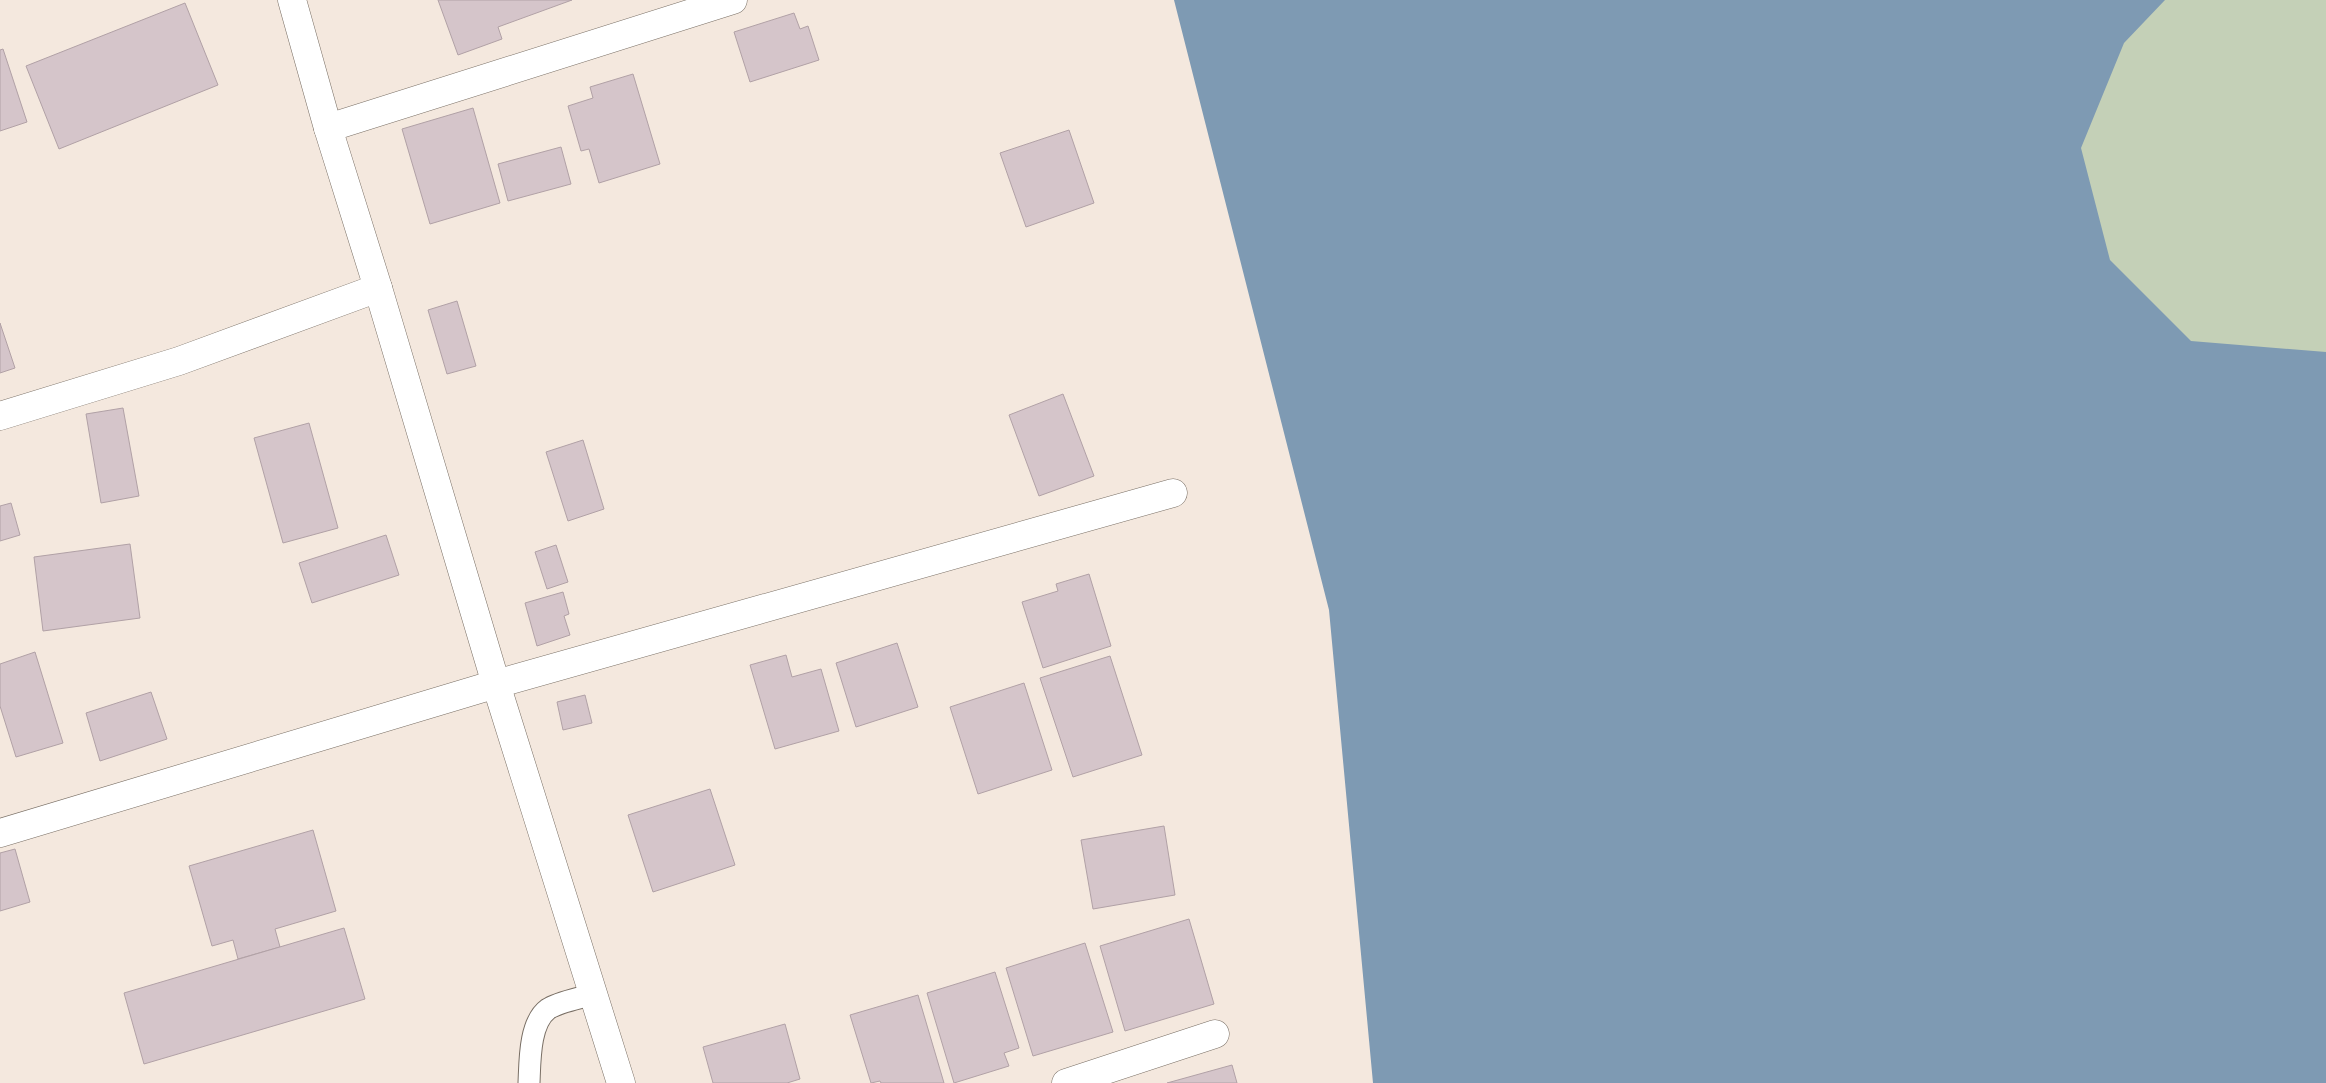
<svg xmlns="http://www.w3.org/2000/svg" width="2326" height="1083" font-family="'Work Sans',sans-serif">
  <rect width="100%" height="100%" fill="#f4e8de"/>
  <polygon fill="#c4d0b7" points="2054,0 2326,0 2326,726 2093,428"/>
  <polygon fill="#7e9ab3" points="1174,0 2165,0 2124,43 2081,148 2110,260 2191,341 2326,352 2326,1083 1373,1083 1329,610"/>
  <g fill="#d5c5ca" stroke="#b1a1a6">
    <polygon points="438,0 572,0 498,27 502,39 458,55"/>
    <polygon points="185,3 218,85 59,149 26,66"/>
    <polygon points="794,13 800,29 808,26 819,60 750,82 734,32"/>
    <polygon points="3,49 27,122 0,131 0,50"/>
    <polygon points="633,74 660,164 599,183 589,149 581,151 568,106 593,98 590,87"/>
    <polygon points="473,108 500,203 430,224 402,129"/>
    <polygon points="1069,130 1094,203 1026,227 1000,153"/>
    <polygon points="561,147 571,184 508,201 498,164"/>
    <polygon points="457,301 476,366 447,374 428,310"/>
    <polygon points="0,323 15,368 0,373"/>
    <polygon points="1063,394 1094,476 1039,496 1009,415"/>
    <polygon points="123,408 139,496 101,503 86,414"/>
    <polygon points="309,423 338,528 283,543 254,438"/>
    <polygon points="583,440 604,509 568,521 546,452"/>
    <polygon points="11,503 20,535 0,541 0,506"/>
    <polygon points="386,535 399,575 312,603 299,563"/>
    <polygon points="130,544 140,618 43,631 34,557"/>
    <polygon points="556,545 568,582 547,589 535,552"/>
    <polygon points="1089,574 1111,646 1043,668 1022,602 1058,591 1056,584"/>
    <polygon points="563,592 569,614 564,616 570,635 537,646 525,603"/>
    <polygon points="897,643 918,707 856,727 836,663"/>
    <polygon points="35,652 63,743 16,757 0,706 0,664"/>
    <polygon points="786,655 792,677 821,669 839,731 775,749 750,665"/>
    <polygon points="1110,656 1142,755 1073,777 1040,678"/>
    <polygon points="1024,683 1052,770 978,794 950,707"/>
    <polygon points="151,692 167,739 100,761 86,713"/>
    <polygon points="585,695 592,723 563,730 557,702"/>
    <polygon points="710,789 735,865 653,892 628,815"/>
    <polygon points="1164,826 1175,895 1093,909 1081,840"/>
    <polygon points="313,830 336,911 275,929 280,947 238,959 233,940 212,946 189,866"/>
    <polygon points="15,849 30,902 0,911 0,853"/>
    <polygon points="1189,919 1214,1004 1125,1031 1100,946"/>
    <polygon points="344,928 365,999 144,1064 124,993"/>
    <polygon points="1085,943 1113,1032 1033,1056 1006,968"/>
    <polygon points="995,972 1019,1048 1004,1053 1009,1066 954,1083 927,993"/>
    <polygon points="918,995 944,1083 881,1083 880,1081 871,1083 850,1015"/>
    <polygon points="785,1024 800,1079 787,1083 713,1083 703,1047"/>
    <polygon points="1232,1065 1237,1083 1167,1083"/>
  </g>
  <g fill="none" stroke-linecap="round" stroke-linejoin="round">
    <g stroke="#796f65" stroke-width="23">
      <path id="service" d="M529 1083C530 1062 529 1023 548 1009 558 1002 581 998 593 994"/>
    </g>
    <g stroke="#796f65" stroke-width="29">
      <g id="minor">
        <polyline points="328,128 733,0"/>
        <polyline points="0,416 179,361 378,288"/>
        <polyline points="0,833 496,684 1173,493"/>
        <polyline points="1066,1083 1215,1034"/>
      </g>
    </g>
    <g stroke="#796f65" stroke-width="29">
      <polyline id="tertiary" points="292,0 328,128 378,288 496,684 621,1083"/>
    </g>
    <use href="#service" stroke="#fff" stroke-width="21"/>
    <use href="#minor" stroke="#fff" stroke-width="28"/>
    <use href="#tertiary" stroke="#fff" stroke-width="28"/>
  </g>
</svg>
